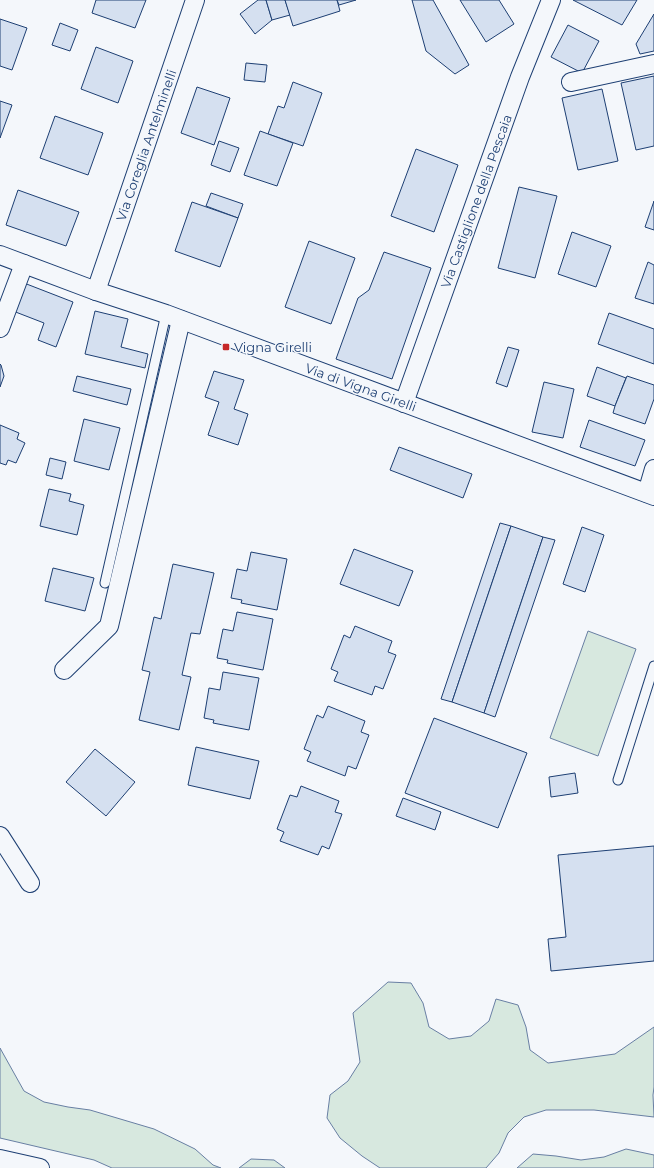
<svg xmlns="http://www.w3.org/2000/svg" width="654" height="1168" font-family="Montserrat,sans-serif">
  <rect width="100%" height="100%" fill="#f4f7fb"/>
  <g fill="#d7e8df" stroke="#687fa3">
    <polygon points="588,631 636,649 598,756 550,738"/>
    <polygon points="388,982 411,983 423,1003 429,1027 449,1039 471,1036 489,1021 496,999 518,1005 526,1027 530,1050 548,1063 615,1054 654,1027 654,1087 653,1095 654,1117 594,1110 546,1110 524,1117 508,1133 499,1153 486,1168 380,1168 362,1156 340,1138 327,1118 330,1095 348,1081 360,1062 353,1013"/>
    <polygon points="0,1048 24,1091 44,1102 68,1107 90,1110 154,1129 195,1149 213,1165 221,1168 112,1168 94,1160 0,1138"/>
    <polygon points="626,1149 654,1155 654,1168 517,1168 533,1154 556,1156 581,1160 604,1157"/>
    <polygon points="251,1159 274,1160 285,1168 239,1168"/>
  </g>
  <g fill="#d5e0f0" stroke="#1d3f73">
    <polygon points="96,0 146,0 135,28 92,13"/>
    <polygon points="258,0 266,0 272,20 255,34 240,14"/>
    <polygon points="266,0 285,0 290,15 272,20"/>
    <polygon points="285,0 337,0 340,11 293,26"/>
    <polygon points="337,0 356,0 339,5"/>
    <polygon points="412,0 433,0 469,65 455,74 426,51"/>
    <polygon points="460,0 499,0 514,24 486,42"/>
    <polygon points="573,0 637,0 622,25"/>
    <polygon points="654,14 654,51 640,54 636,44"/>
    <polygon points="0,19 27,28 12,70 0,66"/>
    <polygon points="60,23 78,30 70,51 52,45"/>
    <polygon points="568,25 599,41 582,73 551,57"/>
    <polygon points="96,47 133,61 118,103 81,89"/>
    <polygon points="246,63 267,65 265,82 244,80"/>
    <polygon points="654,76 654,146 636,150 621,83"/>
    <polygon points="293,82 322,93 303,146 268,134 278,106 284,108"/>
    <polygon points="197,87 230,98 214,145 181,133"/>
    <polygon points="602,89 618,161 578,170 562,98"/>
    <polygon points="0,101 12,105 0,138"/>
    <polygon points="55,116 103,133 88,175 40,158"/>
    <polygon points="260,131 293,143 277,186 244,175"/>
    <polygon points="219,141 239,148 230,172 211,165"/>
    <polygon points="416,149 458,165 434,232 391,216"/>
    <polygon points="519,187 557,196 535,278 498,268"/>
    <polygon points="18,190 79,212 66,246 6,225"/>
    <polygon points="211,193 243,204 238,218 206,206"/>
    <polygon points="654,201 654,230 645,227"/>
    <polygon points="192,202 238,218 220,267 175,251"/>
    <polygon points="572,232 611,246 596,287 558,274"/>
    <polygon points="309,241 355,258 331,324 285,307"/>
    <polygon points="384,252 431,268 392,379 336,359 358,298 369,290"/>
    <polygon points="648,262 654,265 654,304 635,298"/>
    <polygon points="24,283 73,302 56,347 38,340 44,323 13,311"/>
    <polygon points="95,311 128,319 121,347 148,354 145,368 85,354"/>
    <polygon points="609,313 654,329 654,364 598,344"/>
    <polygon points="508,347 519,350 507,387 496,383"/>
    <polygon points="0,364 1,365 4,376 0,387"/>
    <polygon points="597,367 626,378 615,406 587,396"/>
    <polygon points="214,371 244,380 234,409 248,414 238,445 208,435 219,402 205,397"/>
    <polygon points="77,376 131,389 127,405 73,391"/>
    <polygon points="627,376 654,385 654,399 645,424 613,413 615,406"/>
    <polygon points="544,382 574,389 563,438 532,432"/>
    <polygon points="84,419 120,428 109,470 74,461"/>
    <polygon points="589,420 645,440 635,466 580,447"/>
    <polygon points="0,425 19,433 17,439 25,443 16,463 8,460 6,465 0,463"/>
    <polygon points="399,447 472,474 463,498 390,470"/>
    <polygon points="50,458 66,462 62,479 46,475"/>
    <polygon points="49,489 71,494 69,501 84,505 77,535 40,526"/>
    <polygon points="500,523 511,526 452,702 441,699"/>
    <polygon points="511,526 543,537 484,713 452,702"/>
    <polygon points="582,527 604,535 585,592 563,584"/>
    <polygon points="543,537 555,540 495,717 484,713"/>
    <polygon points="354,549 413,571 399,606 340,584"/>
    <polygon points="251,552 287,559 277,610 241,603 242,600 231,598 237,569 247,571"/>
    <polygon points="173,564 214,573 200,634 191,633 182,675 191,677 179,730 139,720 150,672 142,670 154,617 161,619"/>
    <polygon points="53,568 94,578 85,611 45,601"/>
    <polygon points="237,612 273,619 263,670 227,663 228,660 217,658 223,629 233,631"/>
    <polygon points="355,626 392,641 388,652 396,655 383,689 375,686 372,695 334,681 338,672 331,669 344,635 350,638"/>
    <polygon points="223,672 259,678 249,730 213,723 214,720 204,718 209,688 220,690"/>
    <polygon points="328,706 365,721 361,732 369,735 356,769 348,766 345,776 307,761 311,752 304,749 317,715 323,718"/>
    <polygon points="434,718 527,753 498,828 405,793"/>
    <polygon points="196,747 259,761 250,799 188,785"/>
    <polygon points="95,749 135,782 106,816 66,782"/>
    <polygon points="575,773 578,793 551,797 549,777"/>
    <polygon points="301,786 339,801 335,812 342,814 329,849 322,846 318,855 280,841 284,832 277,829 290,795 297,797"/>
    <polygon points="403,798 441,812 435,830 396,816"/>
    <polygon points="654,846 654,961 551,971 548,939 566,937 558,855"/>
  </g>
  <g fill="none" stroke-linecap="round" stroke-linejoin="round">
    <g stroke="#1d3f73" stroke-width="11">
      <g id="lane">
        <polyline points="105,583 166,314"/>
        <polyline points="618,780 654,666"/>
      </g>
    </g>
    <g stroke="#1d3f73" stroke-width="20">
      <g id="street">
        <polyline points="571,82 654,64"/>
        <polyline points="0,255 96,291 166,314 654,496"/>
        <polyline points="96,291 195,0"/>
        <polyline points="0,328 24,264"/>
        <polyline points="404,403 520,77 551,0"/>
        <polyline points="647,493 654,469"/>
        <polyline points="64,670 109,626 181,320"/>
        <polyline points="0,836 30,883"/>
        <polyline points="0,1159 40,1168"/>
      </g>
    </g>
    <use href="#lane" stroke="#f4f7fb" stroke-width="9"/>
    <use href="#street" stroke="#f4f7fb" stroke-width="18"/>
  </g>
  <rect fill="#c62828" stroke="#f4f7fb" stroke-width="1.5" x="222" y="343" width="8" height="8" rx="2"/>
  <g text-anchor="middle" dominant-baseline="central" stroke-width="3" stroke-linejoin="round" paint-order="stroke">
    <g font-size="13" fill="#1d3f73" stroke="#f4f7fb">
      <text transform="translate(146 145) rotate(-71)">Via Coreglia Antelminelli</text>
      <text transform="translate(476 201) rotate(-70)">Via Castiglione della Pescaia</text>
      <text transform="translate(361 387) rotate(20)">Via di Vigna Girelli</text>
    </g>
    <g font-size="13" fill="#1d3f73" stroke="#f4f7fb" text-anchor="start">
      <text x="234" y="347">Vigna Girelli</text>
    </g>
  </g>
</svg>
